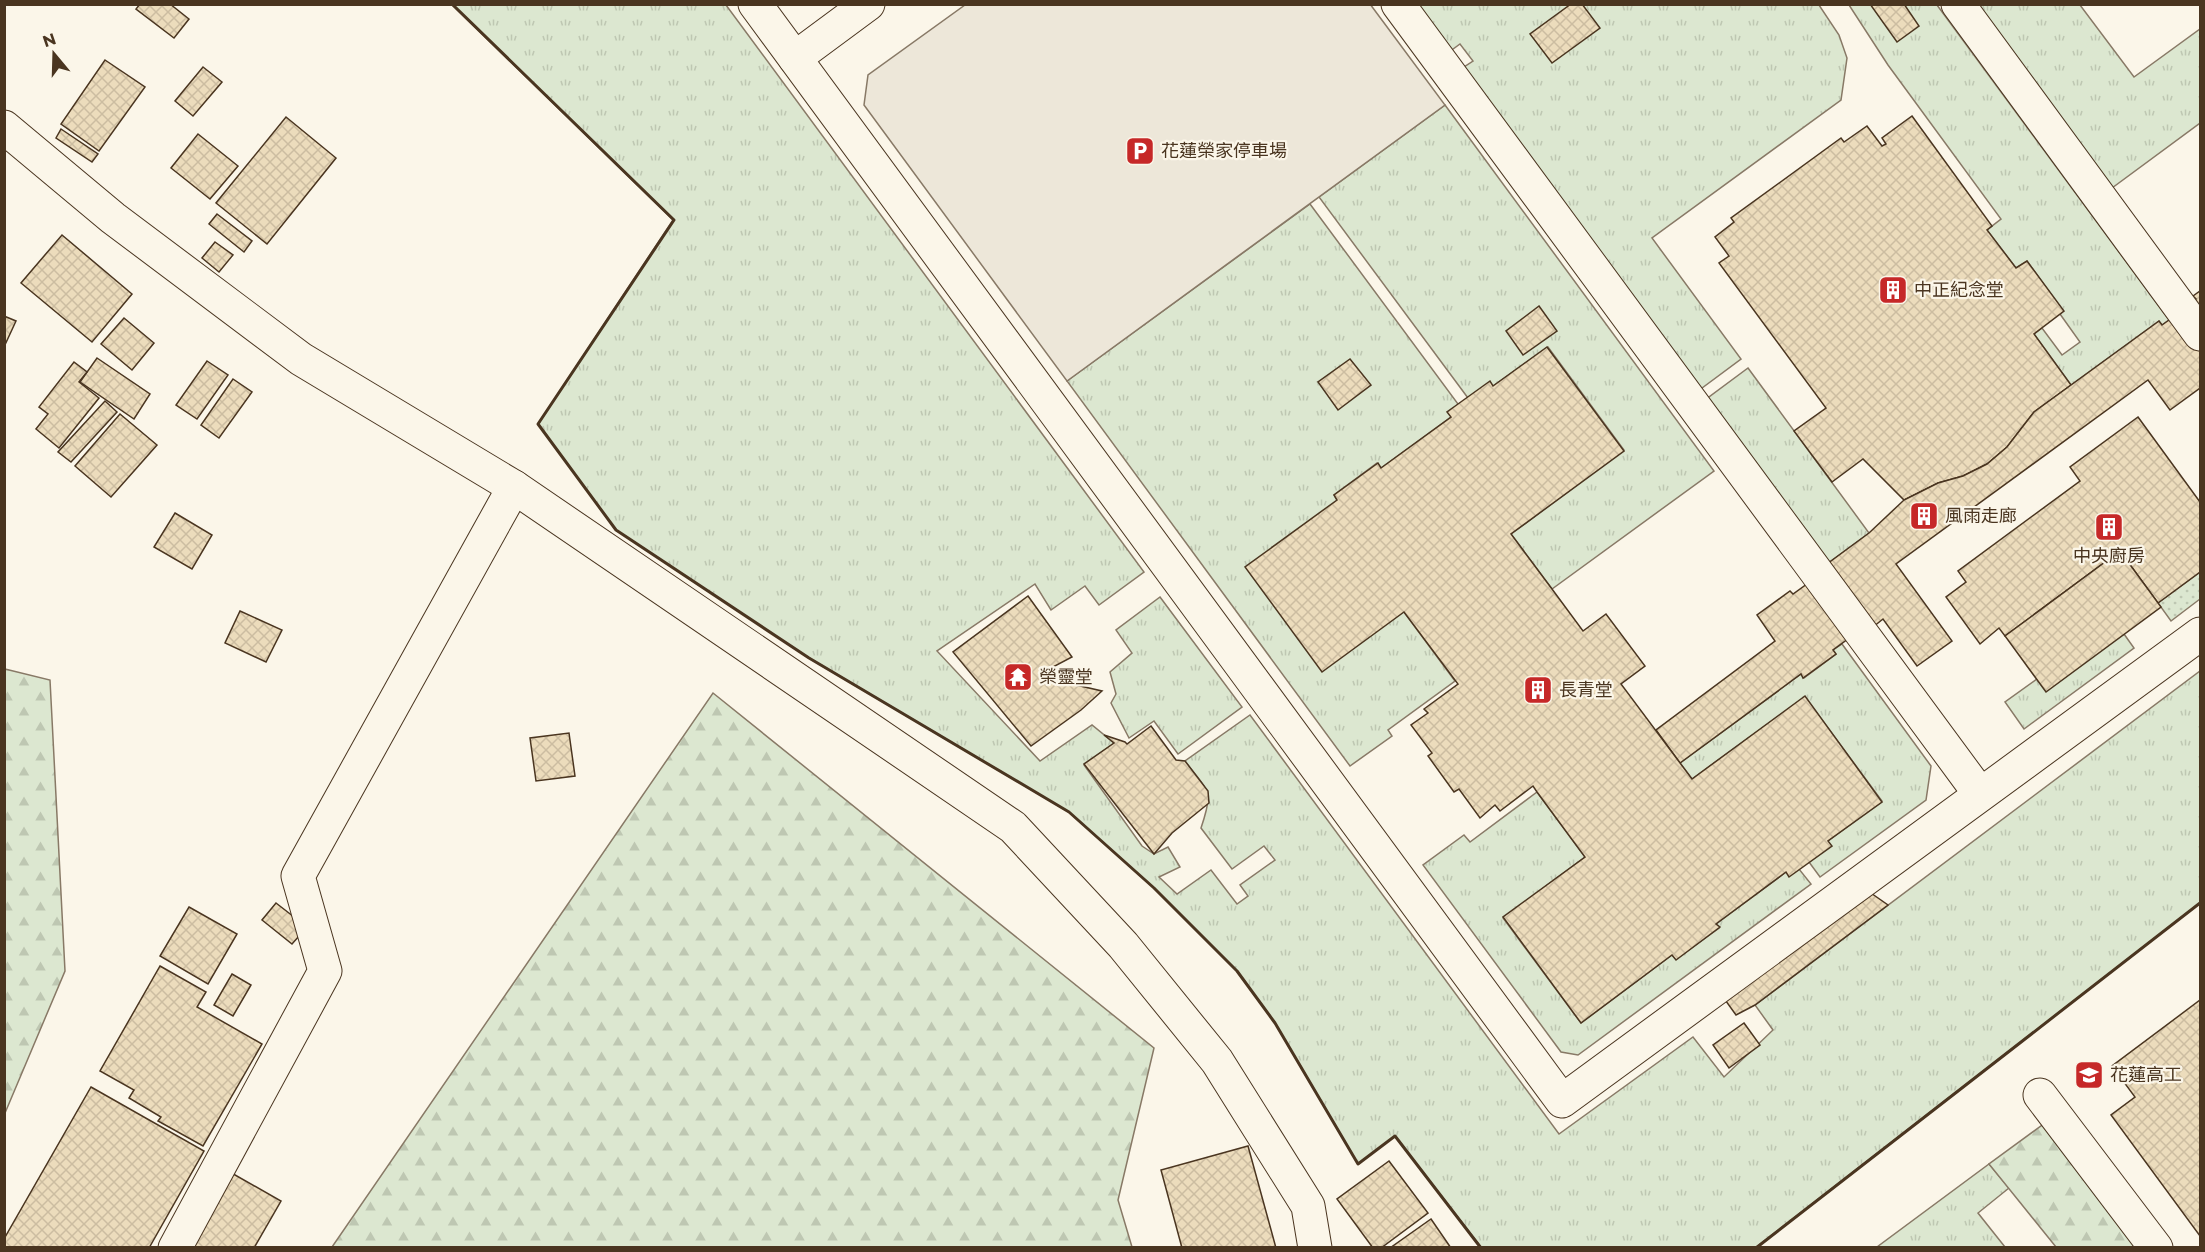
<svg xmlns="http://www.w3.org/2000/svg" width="2205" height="1252" font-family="Montserrat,'Noto Sans TC',sans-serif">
  <defs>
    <pattern id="grass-tufts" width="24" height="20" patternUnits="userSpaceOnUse" patternTransform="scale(1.5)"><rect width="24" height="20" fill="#dce7d0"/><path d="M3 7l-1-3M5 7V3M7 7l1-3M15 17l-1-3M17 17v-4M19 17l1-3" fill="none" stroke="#bec7b2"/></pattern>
    <pattern id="forest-firs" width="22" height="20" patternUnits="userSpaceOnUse" patternTransform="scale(1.5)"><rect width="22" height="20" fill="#dce7d0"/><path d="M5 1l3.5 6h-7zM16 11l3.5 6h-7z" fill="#bec7b2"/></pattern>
    <pattern id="garden-dots" width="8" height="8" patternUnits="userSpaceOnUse" patternTransform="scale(1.5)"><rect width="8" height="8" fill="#dce7d0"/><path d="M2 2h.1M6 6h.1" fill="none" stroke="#bec7b2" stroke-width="1.8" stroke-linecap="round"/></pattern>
    <pattern id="building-cross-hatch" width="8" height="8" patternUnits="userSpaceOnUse" patternTransform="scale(1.5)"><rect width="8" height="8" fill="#ecdcbc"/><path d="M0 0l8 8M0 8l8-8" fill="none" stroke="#ccbda1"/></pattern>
  </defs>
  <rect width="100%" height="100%" fill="#fbf6e9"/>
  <g fill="url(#grass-tufts)" stroke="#887966" stroke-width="1.5">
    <path d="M452 5H726L1144 572 1099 605 1085 586 1051 610 1035 584 937 651 1040 761 1092 725 1114 743 1084 765 1142 846 1154 854 1168 847 1180 867 1159 877 1177 894 1211 870 1237 904 1248 896 1240 885 1275 860 1264 846 1232 869 1201 828C1214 790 1209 793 1185 761L1250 715 1559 1134 1693 1037 1724 1077 1773 1030 1755 1005 2200 671V903L1756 1247H1481L1395 1136 1358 1164 1275 1023 1237 971 1154 888 1069 812 809 658 616 530 538 424 673 220Z"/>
    <polygon points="1414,5 1819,5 1839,35 1847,58 1841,100 1652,238 1741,359 1698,391 1461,69 1473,61 1460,44 1449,52"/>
    <polygon points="1849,5 1937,5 2169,320 2162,325 2159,321 2071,385 2034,334 2042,328 2062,355 2080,342 2060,314 2063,311 2027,261 2016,268 1987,230 2001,219 1888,65"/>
    <polygon points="1977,5 2080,5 2134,77 2200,29 2200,123 2112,188"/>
    <polygon points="1445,105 1714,471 1552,589 1511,534 1624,450 1548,347 1493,386 1468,398 1319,197"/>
    <polygon points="1310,204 1458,404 1451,417 1381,468 1377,463 1334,495 1404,612 1455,681 1388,730 1392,736 1350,766 1067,381"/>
    <polygon points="1748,368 1869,533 1827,564 1705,400"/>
    <polygon points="1160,597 1242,707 1178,754 1154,721 1129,738 1111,703 1116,694 1110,672 1132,653 1116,630"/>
    <polygon points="2124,634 2134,648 2024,729 2005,702 2037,679"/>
    <polygon points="1842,644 1931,766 1926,800 1820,877 1809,862 1828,841 1882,801 1805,697 1692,779 1680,763 1801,674 1804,678 1836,654 1833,650"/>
    <polygon points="1537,792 1585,857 1503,918 1581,1023 1672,955 1676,959 1719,928 1716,924 1786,872 1799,869 1811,884 1578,1055 1561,1052 1423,865 1464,835 1470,842"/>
    <polygon points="1989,1164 2009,1188 1978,1213 2005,1247 1877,1247"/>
  </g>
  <g fill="url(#forest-firs)" stroke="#887966" stroke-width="1.5">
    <polygon points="5,669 50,680 65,971 5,1113"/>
    <polygon points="713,693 1154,1048 1118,1200 1132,1247 332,1247"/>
    <polygon points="2045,1123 2140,1247 2056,1247 1989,1164"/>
  </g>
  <polygon fill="url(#garden-dots)" stroke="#887966" stroke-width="1.5" points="2200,572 2200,599 2171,621 2158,603"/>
  <polygon fill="#ede7d9" stroke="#887966" stroke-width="1.5" points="1370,4 1445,105 1067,381 864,105 868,75 965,5"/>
  <g fill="url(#building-cross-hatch)" stroke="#4a3520" stroke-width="1.5">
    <polygon points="140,4 170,4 189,19 174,38 136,9"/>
    <polygon points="1571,4 1582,4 1600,28 1552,63 1530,34"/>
    <polygon points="1870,4 1904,4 1919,26 1897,42"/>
    <polygon points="105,60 145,87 99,151 61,124"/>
    <polygon points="203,67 222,82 193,116 175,101"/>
    <polygon points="1912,116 1992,226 1987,230 2016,268 2027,261 2064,311 2034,334 2071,385 2034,412 2007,447 1987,464 1963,476 1938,483 1904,500 1863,459 1832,482 1794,431 1826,408 1719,263 1729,256 1715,237 1734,222 1731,218 1841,138 1844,142 1867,126 1882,146 1886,144 1882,138"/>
    <polygon points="286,117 336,158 267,244 216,203"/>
    <polygon points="61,129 98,154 92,162 56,138"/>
    <polygon points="198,134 238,166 210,199 171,168"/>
    <polygon points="217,214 252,241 244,252 209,224"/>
    <polygon points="62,235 132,294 92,342 21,283"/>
    <polygon points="215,242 233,255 219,272 202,258"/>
    <polygon points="2200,291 2200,388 2170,410 2148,380 1896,564 1952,641 1917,666 1883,619 1873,627 1870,623 1833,650 1836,654 1803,678 1801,674 1680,763 1656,730 1775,641 1757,615 1790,591 1793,594 1829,568 1827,564 1869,533 1904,500 1938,483 1963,476 1987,464 2007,447 2034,412 2159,321 2162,325 2169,320 2196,299 2193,296"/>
    <polygon points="1539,306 1557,331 1523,355 1506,331"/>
    <polygon points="4,316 16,321 4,347"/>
    <polygon points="124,318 154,343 132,370 101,344"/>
    <polygon points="1547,347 1624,451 1511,534 1552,589 1583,631 1606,614 1645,666 1621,684 1692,779 1805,696 1882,802 1828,841 1832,846 1789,877 1786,872 1716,924 1720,927 1676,960 1672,955 1581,1023 1503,917 1585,857 1537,792 1533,786 1500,811 1495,805 1480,818 1459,789 1454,792 1428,756 1432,753 1411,725 1428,713 1424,709 1458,684 1404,612 1322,672 1245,567 1337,500 1334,495 1378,463 1381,468 1451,417 1447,412 1458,404 1490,381 1493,386"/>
    <polygon points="97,358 150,394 134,419 80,382"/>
    <polygon points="1350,359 1371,385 1338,410 1318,382"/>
    <polygon points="207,361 228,375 197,419 176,405"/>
    <polygon points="74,362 87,372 79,382 99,398 59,448 36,429 48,414 39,407"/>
    <polygon points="233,379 252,392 219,438 201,425"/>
    <polygon points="105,401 117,412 71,462 58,452"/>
    <polygon points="120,414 157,445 111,497 75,466"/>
    <polygon points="2138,417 2200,502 2200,572 2158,603 2120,551 2005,636 1999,628 1980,644 1946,597 1966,582 1958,571 2080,481 2070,467"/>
    <polygon points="175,513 212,535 192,569 154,547"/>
    <polygon points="2120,551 2161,607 2046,692 2005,636"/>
    <polygon points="1028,596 1072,657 1049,669 1076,685 1102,691 1081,710 1031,746 953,652"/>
    <polygon points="240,611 282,630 266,662 225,643"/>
    <polygon points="1151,726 1176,760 1185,761 1208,791 1209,803 1172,833 1154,854 1084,764 1114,743 1104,735 1125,742 1127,744"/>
    <polygon points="569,733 575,776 536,781 530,738"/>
    <polygon points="1868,891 1888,905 1755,1005 1736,1015 1723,997"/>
    <polygon points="276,903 307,927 292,944 262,920"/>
    <polygon points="189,907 237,934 208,984 160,956"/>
    <polygon points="160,966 206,992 197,1007 262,1044 203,1146 158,1121 161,1117 129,1098 134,1090 100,1071"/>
    <polygon points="232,974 251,985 233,1016 214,1005"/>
    <polygon points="2200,1000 2200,1236 2111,1115 2135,1097 2112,1066"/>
    <polygon points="1744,1023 1760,1045 1729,1068 1713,1045"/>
    <polygon points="91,1087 204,1151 149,1248 4,1248 4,1239"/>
    <polygon points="1248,1146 1276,1248 1182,1248 1161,1170"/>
    <polygon points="1389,1161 1428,1213 1381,1248 1373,1248 1337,1199"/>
    <polygon points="221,1167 281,1201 254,1248 174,1248"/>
    <polygon points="1431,1219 1451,1248 1390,1248"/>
  </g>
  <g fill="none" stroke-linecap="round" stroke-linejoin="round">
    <g stroke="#4a3520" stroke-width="35">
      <g id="minor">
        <polyline points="755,4 1562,1101 2200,634"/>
        <polyline points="1398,4 1980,794"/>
        <polyline points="1958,4 2200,334"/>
        <polyline points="795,58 868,4"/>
        <polyline points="4,127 113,218 301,359 514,487 1013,827 1123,945 1217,1061 1308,1206 1315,1248"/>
        <polyline points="2040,1095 2156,1248"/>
        <polyline points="175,1248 325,971 298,876 514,487"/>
      </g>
    </g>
    <use href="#minor" stroke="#fbf6e9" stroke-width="33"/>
    <g stroke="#4a3520" stroke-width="3">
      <polyline points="452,4 674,220 538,424 616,530 809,658 1069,812 1154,888 1237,971 1275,1023 1358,1164 1395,1136 1481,1248"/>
      <polyline points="1756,1248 2200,903"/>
    </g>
  </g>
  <defs>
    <g id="parking-square" transform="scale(1.5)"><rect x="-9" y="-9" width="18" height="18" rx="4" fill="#c62828" stroke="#fbf6e9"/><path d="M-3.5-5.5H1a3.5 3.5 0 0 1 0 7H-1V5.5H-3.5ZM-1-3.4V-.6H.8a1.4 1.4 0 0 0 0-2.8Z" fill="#fff"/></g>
    <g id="building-square" transform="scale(1.5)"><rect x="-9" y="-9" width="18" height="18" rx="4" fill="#c62828" stroke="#fbf6e9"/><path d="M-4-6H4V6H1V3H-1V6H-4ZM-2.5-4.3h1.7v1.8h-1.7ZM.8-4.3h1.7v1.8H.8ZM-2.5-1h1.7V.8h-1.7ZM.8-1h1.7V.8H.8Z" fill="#fff"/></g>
    <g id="temple-square" transform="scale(1.5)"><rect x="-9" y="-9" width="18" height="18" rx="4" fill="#c62828" stroke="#fbf6e9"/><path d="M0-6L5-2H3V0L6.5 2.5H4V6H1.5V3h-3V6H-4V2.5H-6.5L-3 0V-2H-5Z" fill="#fff"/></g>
    <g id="school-square" transform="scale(1.5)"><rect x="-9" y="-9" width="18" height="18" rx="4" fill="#c62828" stroke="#fbf6e9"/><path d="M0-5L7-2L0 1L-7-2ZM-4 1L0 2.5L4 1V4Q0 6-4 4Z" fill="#fff"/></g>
  </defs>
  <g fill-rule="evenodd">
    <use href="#parking-square" x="1140" y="151"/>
    <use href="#building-square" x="1893" y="290"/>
    <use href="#building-square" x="1924" y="516"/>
    <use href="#building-square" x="2109" y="527"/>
    <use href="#temple-square" x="1018" y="677"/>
    <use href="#building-square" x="1538" y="690"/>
    <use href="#school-square" x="2089" y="1075"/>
  </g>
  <g text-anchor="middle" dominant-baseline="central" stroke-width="4.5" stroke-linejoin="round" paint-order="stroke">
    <g font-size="18" fill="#4a3520" stroke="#fbf6e9" text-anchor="start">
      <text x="1161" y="151">花蓮榮家停車場</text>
      <text x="1914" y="290">中正紀念堂</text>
      <text x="1945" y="516">風雨走廊</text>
      <text x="2109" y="556" text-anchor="middle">中央廚房</text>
      <text x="1039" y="677">榮靈堂</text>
      <text x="1559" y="690">長青堂</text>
      <text x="2110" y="1075">花蓮高工</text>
    </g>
  </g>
  <rect width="2205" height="1252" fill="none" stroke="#4a3520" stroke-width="12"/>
  <g transform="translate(54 54) rotate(341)" stroke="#fbf6e9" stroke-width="4.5" paint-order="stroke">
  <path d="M0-4.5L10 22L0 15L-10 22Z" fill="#4a3520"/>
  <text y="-9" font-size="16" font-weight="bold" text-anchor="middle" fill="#4a3520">N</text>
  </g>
</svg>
